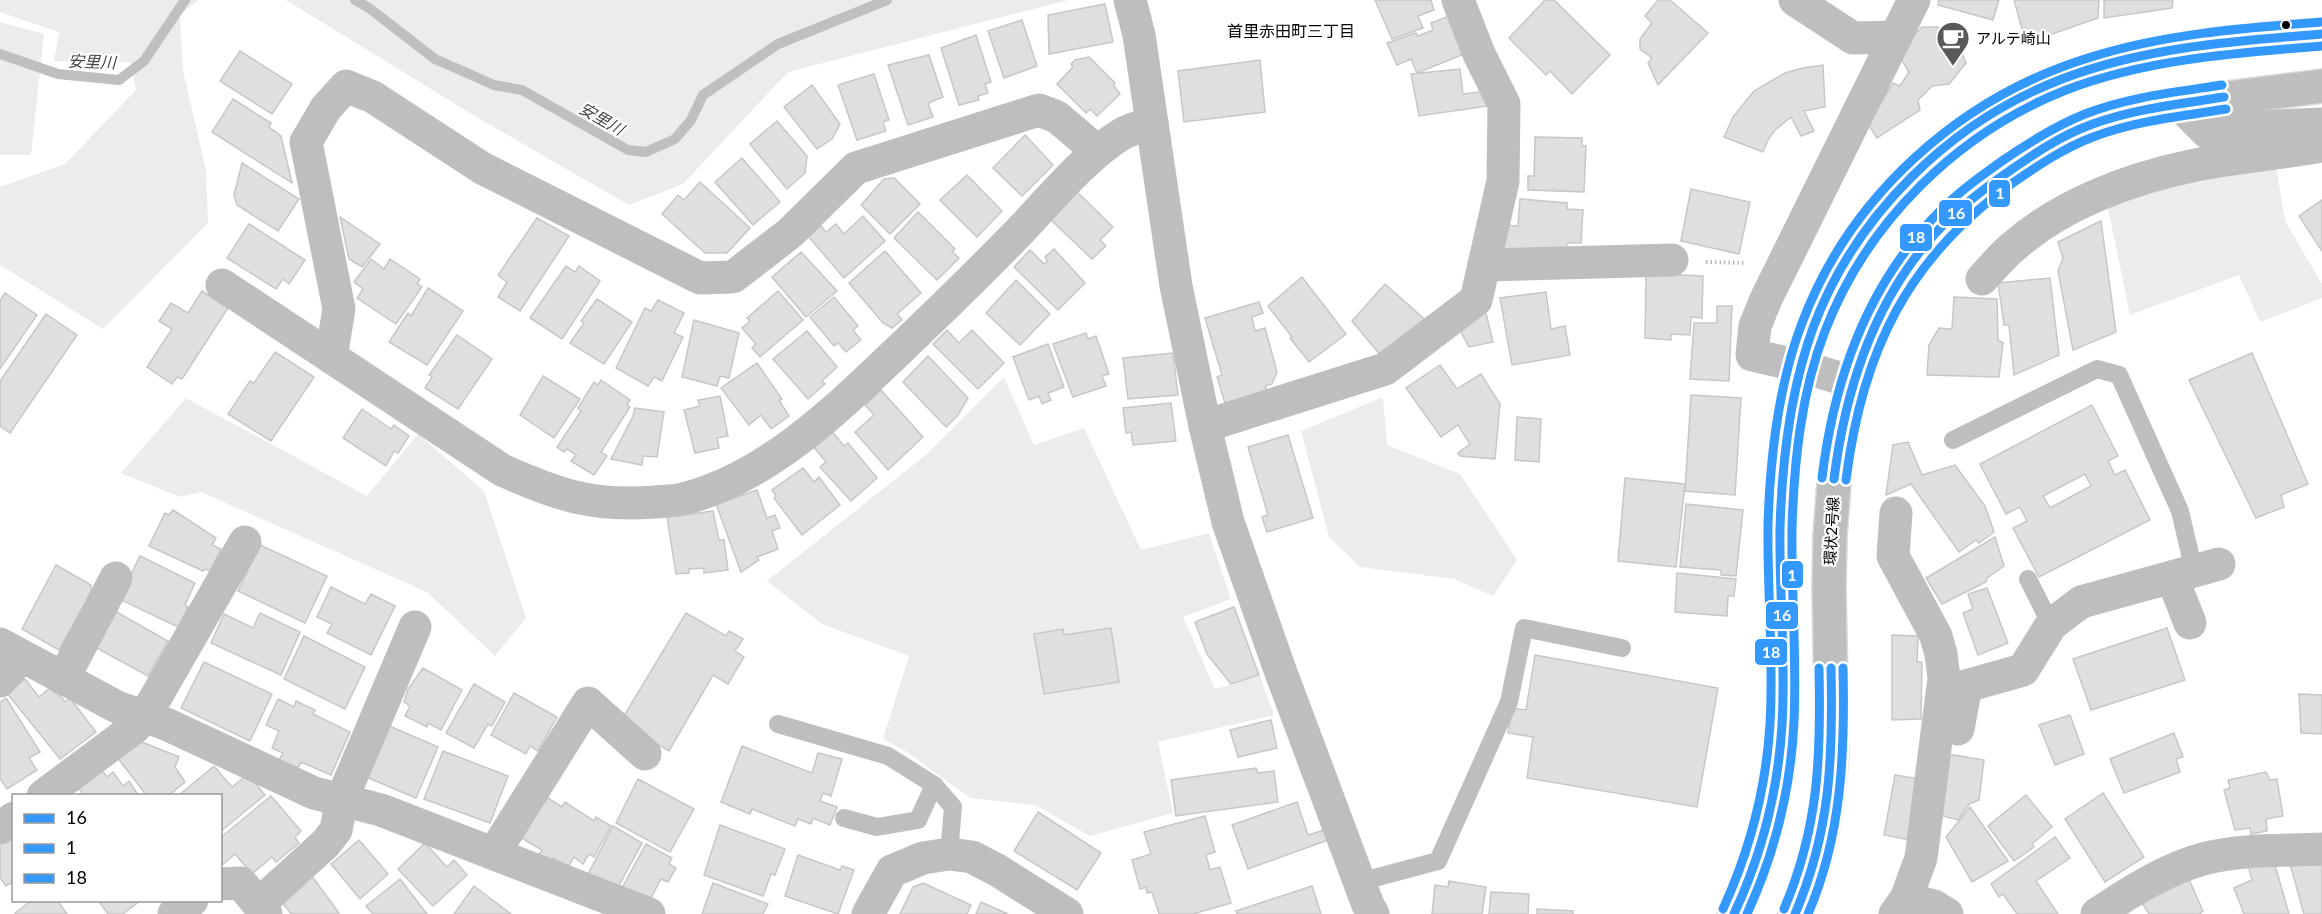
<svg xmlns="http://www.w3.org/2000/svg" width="2322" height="914" font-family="Lato,'Noto Sans JP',sans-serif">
  <rect width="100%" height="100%" fill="#fff"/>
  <g fill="#ececec">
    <polygon points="0,0 198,0 180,15 183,71 206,170 208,223 103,329 0,265 0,187 65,164 136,90 130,62 54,61 59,32 0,12"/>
    <polygon points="286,0 1069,0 788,72 683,184 629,205 478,118"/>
    <polygon points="0,22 44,34 31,155 0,155"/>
    <polygon points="2276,166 2285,221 2322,284 2322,298 2260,322 2239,275 2130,315 2107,204 2162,183"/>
    <polygon points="1004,377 1034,445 1084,428 1141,550 1209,533 1231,599 1183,617 1215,689 1260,676 1274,715 1158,742 1173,813 1090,836 1035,805 970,798 907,752 883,739 909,656 822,624 767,581 927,454"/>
    <polygon points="1383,397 1387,445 1460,474 1517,560 1493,596 1454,579 1360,567 1329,537 1301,431"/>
    <polygon points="186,398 367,496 418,434 484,491 526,618 495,656 427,592 201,492 180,497 121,473"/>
  </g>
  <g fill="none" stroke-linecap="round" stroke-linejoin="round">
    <g stroke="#bfbfbf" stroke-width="10">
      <polyline points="355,0 369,8 435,59 494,85 522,90 628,150 646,152 675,139 691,120 703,95 778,44 887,0"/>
      <polyline points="0,54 58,74 119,80 144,61 185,0"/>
    </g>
  </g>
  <g fill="#dfdfdf" stroke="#c7c7c7" stroke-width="1.5" fill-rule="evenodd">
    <polygon points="1375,0 1431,0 1434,10 1418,16 1423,28 1392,39"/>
    <polygon points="1545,0 1554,0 1610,55 1572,94 1550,71 1546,75 1509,38"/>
    <polygon points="1658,0 1670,0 1708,33 1658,85 1648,63 1652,58 1640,49 1640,39 1652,23 1645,16"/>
    <polygon points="1939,0 1999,0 1993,20 1938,5"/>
    <polygon points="2014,0 2099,0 2098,18 2026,43"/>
    <polygon points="2104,0 2173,0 2172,8 2104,18"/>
    <polygon points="1105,4 1113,42 1049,54 1048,15"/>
    <polygon points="1455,14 1469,52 1417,73 1411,59 1397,65 1387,43 1416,33 1418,36 1433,30 1431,23"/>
    <polygon points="1022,20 1037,66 1004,78 988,31"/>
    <polygon points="1922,27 1937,27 1956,38 1966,63 1949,84 1932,86 1918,100 1920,110 1877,138 1868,124 1893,83 1900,86 1909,72 1901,59 1907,42"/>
    <polygon points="976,35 991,82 985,84 988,93 978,96 979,100 959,105 941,48"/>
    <polygon points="240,51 292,84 272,114 220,81"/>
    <polygon points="929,55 943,97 928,103 933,117 908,125 888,65"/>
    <polygon points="1089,57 1115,83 1114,86 1120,94 1097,116 1090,109 1086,113 1057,84 1073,67 1071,64 1075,60"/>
    <polygon points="1260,60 1265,112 1184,122 1178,71"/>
    <polygon points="1823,65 1825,107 1804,111 1814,131 1801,136 1791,117 1775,130 1768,140 1763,152 1724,137 1733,117 1754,91 1785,73 1803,68"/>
    <polygon points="1460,69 1463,94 1488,91 1495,105 1419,116 1411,74"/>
    <polygon points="874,74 889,120 883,122 886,131 857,140 838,85"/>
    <polygon points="812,85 840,124 832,139 817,149 784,107"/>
    <polygon points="233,99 271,123 269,127 281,136 292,183 212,132"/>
    <polygon points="777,121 807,156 805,173 787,189 750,144"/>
    <polygon points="1025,135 1053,165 1022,196 993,168"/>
    <polygon points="1535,137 1582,138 1582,146 1586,146 1584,192 1528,190 1528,176 1534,176"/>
    <polygon points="742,158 780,202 753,225 715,182"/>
    <polygon points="242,163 299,199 278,231 237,205 234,195"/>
    <polygon points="967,175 1002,211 977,237 940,200"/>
    <polygon points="894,178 920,204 890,234 861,205 884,179"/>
    <polygon points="700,182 750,228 727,253 705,253 662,214 678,195 684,200"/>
    <polygon points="1691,189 1750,202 1739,254 1681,241"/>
    <polygon points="1077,192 1113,227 1100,240 1106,246 1092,259 1050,219"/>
    <polygon points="1520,199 1567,203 1567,209 1583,210 1581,243 1567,243 1566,251 1498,254 1503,225 1518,226"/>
    <polygon points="2322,200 2322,251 2299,216"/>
    <polygon points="918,212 955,249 952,252 959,258 937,280 894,238"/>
    <polygon points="863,216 885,241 844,278 808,236 821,226 826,232 836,224 844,234"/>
    <polygon points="340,217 380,244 362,267 349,259"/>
    <polygon points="537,218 569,236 520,311 498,297 507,282 498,275"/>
    <polygon points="2101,221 2116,332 2073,350 2058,271 2063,258 2058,242"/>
    <polygon points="249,224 305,260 289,284 283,279 276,289 227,258"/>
    <polygon points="1054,249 1085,283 1058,310 1014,267 1030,250 1044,264 1048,261 1045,257"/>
    <polygon points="885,251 921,293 897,314 902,320 892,328 883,323 849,283"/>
    <polygon points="801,252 837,291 806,317 772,277"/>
    <polygon points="371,259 384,269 390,259 420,279 417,284 422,287 396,324 357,298 363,289 354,282"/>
    <polygon points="566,266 575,272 579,266 600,281 562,339 530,318"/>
    <polygon points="1646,273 1703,276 1702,318 1691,317 1690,335 1671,334 1671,340 1645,338"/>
    <polygon points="1302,277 1346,334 1309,362 1290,338 1292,337 1268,306"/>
    <polygon points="2050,278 2059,355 2014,375 2009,325 2004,325 1998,283"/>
    <polygon points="1016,280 1050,314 1020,345 986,313"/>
    <polygon points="1385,284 1432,326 1382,357 1352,321"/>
    <polygon points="428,288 463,311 427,365 389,342 408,313 411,316"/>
    <polygon points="202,291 228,308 182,379 177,377 172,384 147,367 172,329 159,321 171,303 188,313"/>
    <polygon points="778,291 803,320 760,357 752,348 756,344 742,328 750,321 747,318"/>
    <polygon points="1546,292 1551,329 1565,326 1570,355 1512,365 1500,298"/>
    <polygon points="5,293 37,315 0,369 0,301"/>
    <polygon points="834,297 858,326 853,330 861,340 846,352 838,343 834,346 810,317"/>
    <polygon points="1954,297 1997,299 1998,340 2003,343 1999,377 1927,375 1929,345 1939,328 1952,329"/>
    <polygon points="597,299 632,322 604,364 570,343 584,323 581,321"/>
    <polygon points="658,300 684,313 674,333 683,337 662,381 654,377 648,386 616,368 645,308 651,311"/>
    <polygon points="1259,302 1263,313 1252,317 1255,331 1265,328 1277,372 1272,384 1265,386 1268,393 1225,403 1217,377 1222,375 1205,318"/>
    <polygon points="1717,306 1732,306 1729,381 1690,379 1694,323 1717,323"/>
    <polygon points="1485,309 1493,342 1469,347 1458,326"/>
    <polygon points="46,314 77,335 10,433 0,426 0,381"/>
    <polygon points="694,320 739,333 729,378 720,376 717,386 682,377"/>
    <polygon points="947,330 959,343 972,330 1004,363 978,389 933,344"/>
    <polygon points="807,331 837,367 822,381 825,384 808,399 773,359"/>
    <polygon points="1086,333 1088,339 1096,336 1109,374 1102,376 1106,386 1073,397 1053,344"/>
    <polygon points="457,335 492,359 458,409 425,388 432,377 429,375"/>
    <polygon points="1048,344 1064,387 1048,393 1051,400 1042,404 1039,396 1029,400 1013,357"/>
    <polygon points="275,352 314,377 271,441 228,414 250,381 254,383"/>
    <polygon points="1173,353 1178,395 1128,399 1123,358"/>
    <polygon points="2252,353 2308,484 2281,495 2284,507 2256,518 2189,380"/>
    <polygon points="928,356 968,398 958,415 946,427 903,382"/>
    <polygon points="757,363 782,399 779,400 789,416 771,429 761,415 749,425 721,388"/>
    <polygon points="1440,365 1457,389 1481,374 1500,404 1495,459 1460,456 1458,453 1470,444 1458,425 1441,437 1406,388"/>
    <polygon points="543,376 580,399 554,438 520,415"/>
    <polygon points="601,380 630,400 627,405 630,407 601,452 607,456 594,475 571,461 576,455 567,449 564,452 557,447 581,411 578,408 594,382 598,385"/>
    <polygon points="881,390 923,437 888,470 855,432 874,415 865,405"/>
    <polygon points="1691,395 1741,398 1735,495 1685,491"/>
    <polygon points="720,396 728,436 717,438 719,448 695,453 684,410 700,406 698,400"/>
    <polygon points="1171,403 1176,441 1133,445 1131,432 1126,433 1123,408"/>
    <path d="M2092 405 2118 456 2108 461 2115 475 2125 470 2150 520 2039 577 2013 528 2027 521 2020 507 2006 514 1980 464ZM2085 474 2091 486 2050 508 2043 496Z"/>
    <polygon points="635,408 664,412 657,457 643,456 642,465 611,459 633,416"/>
    <polygon points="362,409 391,429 394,425 409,436 398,453 394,451 386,466 343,438"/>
    <polygon points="1517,417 1541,419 1539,462 1515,460"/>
    <polygon points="831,430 844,446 848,443 877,478 851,501 820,467 826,462 813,446"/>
    <polygon points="1288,435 1313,518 1267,532 1262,517 1268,515 1248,447"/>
    <polygon points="1908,442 1922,475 1955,465 1985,506 1994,532 1979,543 1976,540 1959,552 1911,484 1886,495 1893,445"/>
    <polygon points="803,468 814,482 819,477 840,505 802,535 774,498 776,496 772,490"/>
    <polygon points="1625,478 1685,484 1676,567 1618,561"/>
    <polygon points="757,490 767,518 775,515 780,528 772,531 778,549 757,557 759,560 741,572 716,504"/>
    <polygon points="1686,504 1743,510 1736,576 1721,575 1721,570 1680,567"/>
    <polygon points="173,510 216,538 212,545 221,549 210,571 205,569 203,571 149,546 165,513 169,515"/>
    <polygon points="713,511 719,540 724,540 728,570 704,573 704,568 689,569 689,573 676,574 667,517"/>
    <polygon points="1995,537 2004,566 1987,578 1986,582 1942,604 1926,578"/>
    <polygon points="260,545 327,576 305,623 238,591"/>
    <polygon points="140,556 195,583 185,605 188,607 178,627 119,599"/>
    <polygon points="56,565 91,585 91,593 59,650 22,629"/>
    <polygon points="1677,573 1736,579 1734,596 1728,596 1727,616 1675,612"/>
    <polygon points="331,587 365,604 371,594 395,606 371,655 327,633 332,624 317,617"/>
    <polygon points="1987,588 2008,643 1978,655 1963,613 1973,609 1968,594"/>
    <polygon points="1234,607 1259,675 1231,684 1207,654 1195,622"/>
    <polygon points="113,610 168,641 148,676 93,646"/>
    <polygon points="260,613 300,632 281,675 211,643 224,614 253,628"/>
    <polygon points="686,613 726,636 729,631 743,639 735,651 744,657 728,684 713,675 669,751 657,744 650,742 622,719"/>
    <polygon points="1111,628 1119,682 1044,694 1034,634 1063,629 1064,635"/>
    <polygon points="2167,628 2185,680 2091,710 2073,659"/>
    <polygon points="1892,635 1918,636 1917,662 1922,662 1921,719 1892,720"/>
    <polygon points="304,636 365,667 345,709 284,679"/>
    <polygon points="1535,655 1718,688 1697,807 1527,778 1533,737 1508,733 1512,708 1526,710"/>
    <polygon points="204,662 272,694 250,741 181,708"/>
    <polygon points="423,668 462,690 441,730 428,723 427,727 405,716 410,706 404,702 408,689"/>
    <polygon points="25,679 39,697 52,686 65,702 70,698 96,732 60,759 7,693"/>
    <polygon points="474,684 505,702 492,726 488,724 474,748 446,733"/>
    <polygon points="514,693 557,717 538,751 530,746 526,754 491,735"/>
    <polygon points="2299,694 2322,695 2322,734 2301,733"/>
    <polygon points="6,698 40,752 29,758 37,770 7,789 0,778 0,702"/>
    <polygon points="278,699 294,707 296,701 315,710 313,714 350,732 331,775 301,762 298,768 279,760 283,753 272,748 279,731 266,725"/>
    <polygon points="2070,715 2084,754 2055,765 2039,725"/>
    <polygon points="1271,720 1277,748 1238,757 1230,730"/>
    <polygon points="387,725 438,747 416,798 366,777"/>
    <polygon points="2174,733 2183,757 2176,759 2180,772 2124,793 2110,759"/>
    <polygon points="132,738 179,757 175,767 185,782 168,796 147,796 113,752"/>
    <polygon points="742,746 812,773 818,753 842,759 831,796 823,793 820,801 837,807 830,825 813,818 811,824 798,819 795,826 752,809 750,814 721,802"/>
    <polygon points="443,751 508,776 490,823 424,799"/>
    <polygon points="1948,754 1984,760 1979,800 1969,804 1958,820 1939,815"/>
    <polygon points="97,764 107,777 113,772 123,786 129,781 139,796 84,796 74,782"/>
    <polygon points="214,766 232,787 248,774 265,795 220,832 220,796 178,796"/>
    <polygon points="1256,768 1258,773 1274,771 1278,802 1176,816 1171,780"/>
    <polygon points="2266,772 2270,780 2277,779 2283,816 2266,819 2267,831 2251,834 2250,828 2235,830 2224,790 2230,788 2228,780"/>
    <polygon points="1895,775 1920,779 1911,840 1884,835"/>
    <polygon points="638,779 694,809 670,852 616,823"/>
    <polygon points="2103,793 2144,857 2105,882 2065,819"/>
    <polygon points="543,795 562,807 565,802 594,821 596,817 611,826 594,857 589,854 583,864 574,857 568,867 553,858 550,863 538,856 542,850 518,836"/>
    <polygon points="2026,795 2052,827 2032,844 2034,847 2014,861 1988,826"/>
    <polygon points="271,796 301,831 295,837 299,843 276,862 272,857 252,874 235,854 222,865 220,838"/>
    <polygon points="1297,802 1308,835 1324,830 1328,840 1248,869 1232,825"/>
    <polygon points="1970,807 2008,861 1972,882 1946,837"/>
    <polygon points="1038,812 1101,853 1077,890 1014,851"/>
    <polygon points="1205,816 1215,852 1206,855 1210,870 1220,867 1231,903 1193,914 1159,914 1152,892 1147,893 1146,887 1140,889 1132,860 1151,854 1144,832"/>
    <polygon points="720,825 785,849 775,875 771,874 763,896 704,875"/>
    <polygon points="613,826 642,843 616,891 587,876"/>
    <polygon points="14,830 14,881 6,886 0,878 0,839"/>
    <polygon points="2055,837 2070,858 2036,881 2058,914 2017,914 2003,894 1999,897 1991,884"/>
    <polygon points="359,840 388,874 360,899 331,864"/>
    <polygon points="425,843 447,867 454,860 467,875 433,906 398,869"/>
    <polygon points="646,844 672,858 669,864 676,868 668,882 661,879 649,902 622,888"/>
    <polygon points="798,855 840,870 842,866 854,870 838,914 785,896"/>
    <polygon points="2322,855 2322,914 2304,914 2290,864"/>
    <polygon points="2273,858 2289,914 2244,914 2234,888 2252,880 2248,865"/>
    <polygon points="311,875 339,913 338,914 291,914 279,898"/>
    <polygon points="2187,875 2203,911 2199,914 2149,914 2140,900"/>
    <polygon points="400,879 427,914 373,914 366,906"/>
    <polygon points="1449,881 1486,887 1482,914 1432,914 1435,885 1448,887"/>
    <polygon points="713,883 768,904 763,914 702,914"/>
    <polygon points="923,883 971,905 967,914 900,914 913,887"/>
    <polygon points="474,886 511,914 454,914"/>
    <polygon points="1312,886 1321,914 1237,914 1236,911"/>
    <polygon points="1491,892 1529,894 1528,914 1489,914"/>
    <polygon points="32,900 57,900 67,914 16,914 15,913"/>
    <polygon points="98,900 141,900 123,914 108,914"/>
    <polygon points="981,902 1008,914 976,914"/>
    <polygon points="1537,909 1573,911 1573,914 1537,914"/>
  </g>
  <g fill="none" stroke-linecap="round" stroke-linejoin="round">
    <g stroke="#dbdbdb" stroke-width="36">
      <g id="primary">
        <path d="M1734 914C1768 847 1783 769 1783 694 1784 647 1780 599 1780 552 1780 477 1788 399 1813 328 1853 217 1952 120 2062 79 2144 48 2235 41 2322 34"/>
        <path d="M1795 914C1820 862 1828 808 1832 752L1829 588 1830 536 1836 457 1852 382 1874 328 1898 282 1952 216 1992 183 2033 154 2074 132 2132 113 2179 104 2322 86"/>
      </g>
    </g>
    <polyline stroke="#b9b9b9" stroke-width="4" stroke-dasharray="1.5 3" stroke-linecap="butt" points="1706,262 1746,263"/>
    <g stroke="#bebebe" stroke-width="18">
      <polyline points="1953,440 2097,369 2119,375 2180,511 2194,571"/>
      <polyline points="2028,579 2051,625"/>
      <polyline points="778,724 888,756 934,785 953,807 949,854"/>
      <polyline points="844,818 877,827 918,820 934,785"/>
      <polyline points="1359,882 1438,861 1509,702 1524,628 1622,648"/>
    </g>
    <g stroke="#bebebe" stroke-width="33">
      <polyline points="1130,0 1139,35 1176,286 1205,426 1228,522 1280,670 1368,905 1373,914"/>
      <polyline points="1795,0 1853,38 1896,37"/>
      <polyline points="2179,104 2207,132 2256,127 2322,124"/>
      <polyline points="1484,265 1672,260"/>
      <path d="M1982 279C1992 268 2002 256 2014 246 2062 204 2129 179 2191 166 2234 157 2279 154 2322 146"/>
      <path d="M222 285 502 470C558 495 593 507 655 502 664 501 674 501 683 499 767 478 836 410 897 352 938 313 978 274 1017 234 1049 201 1083 158 1122 134 1131 129 1142 126 1152 123"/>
      <polyline points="331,357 339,309 306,142 326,108 346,86 373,97 482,168 700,278 733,277 790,233 856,168 1039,110 1057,117 1097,151"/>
      <polyline points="1852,382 1801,366 1752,355 1755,326 1766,299 1914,0"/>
      <polyline points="1205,426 1385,369 1476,300 1503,181 1504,104 1479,54 1458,0"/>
      <polyline points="1896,513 1893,556 1936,636 1941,654 1944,678 1921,858 1906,899"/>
      <polyline points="2172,577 2190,623"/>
      <polyline points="0,644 117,707 166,724 314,793 381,810 649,914"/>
      <polyline points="63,679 116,578"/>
      <polyline points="0,681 21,657"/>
      <polyline points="1958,729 1966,686 2023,670 2051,625 2081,602 2219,564"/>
      <polyline points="43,796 134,728 145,716 245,542"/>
      <polyline points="0,828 14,818"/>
      <polyline points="494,853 588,703 645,754"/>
      <polyline points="220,884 241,883 266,914"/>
      <polyline points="259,904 326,843 336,830 342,799 415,627"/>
      <polyline points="174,914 192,900"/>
      <polyline points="868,914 892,871 923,858 949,854 972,857 997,870 1067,914"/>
      <polyline points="1895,914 1906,899 1934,906 1947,914"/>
      <path d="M2097 914C2130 892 2164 870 2203 859 2241 849 2283 851 2322 849"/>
    </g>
    <use href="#primary" stroke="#bebebe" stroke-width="33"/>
    <g stroke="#fff" stroke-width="14">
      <g id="bus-1">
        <path d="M1834 479C1846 383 1879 287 1950 218 1968 201 1988 186 2008 172 2034 154 2060 136 2090 125 2133 109 2179 104 2224 97"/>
        <path d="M1734 914C1762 854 1778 791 1782 725 1786 659 1779 593 1780 528 1782 461 1790 391 1813 328 1855 215 1950 122 2062 79 2145 47 2235 41 2322 34"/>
        <path d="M1795 914C1831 830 1833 757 1831 668"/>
      </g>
    </g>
    <g stroke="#fff" stroke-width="14">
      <g id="bus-2">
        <path d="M1846 480C1862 352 1907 258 2014 182 2039 165 2064 148 2093 137 2135 121 2181 116 2226 109"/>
        <path d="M1747 914C1775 853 1791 788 1794 721 1797 657 1791 592 1792 528 1794 462 1801 393 1825 331 1867 222 1957 133 2066 90 2147 59 2236 53 2322 46"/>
        <path d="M1808 914C1842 835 1845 753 1843 668"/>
      </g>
    </g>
    <g stroke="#fff" stroke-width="14">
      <g id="bus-3">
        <path d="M1822 478C1834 378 1869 281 1942 209 1960 191 1981 176 2002 161 2028 143 2055 126 2085 114 2128 97 2176 92 2222 85"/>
        <path d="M1723 909C1750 850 1766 789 1770 724 1774 657 1767 591 1768 525 1770 457 1778 386 1802 323 1850 196 1959 98 2088 58 2163 34 2243 28 2321 22"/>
        <path d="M1784 909C1819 827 1821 756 1819 668"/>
      </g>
    </g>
    <use href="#bus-1" stroke="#39f" stroke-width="9"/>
    <use href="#bus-2" stroke="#39f" stroke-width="9"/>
    <use href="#bus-3" stroke="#39f" stroke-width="9"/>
  </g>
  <defs>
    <g id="cafe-pin" transform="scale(1.725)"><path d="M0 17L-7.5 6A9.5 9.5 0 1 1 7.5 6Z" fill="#595959" stroke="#fff"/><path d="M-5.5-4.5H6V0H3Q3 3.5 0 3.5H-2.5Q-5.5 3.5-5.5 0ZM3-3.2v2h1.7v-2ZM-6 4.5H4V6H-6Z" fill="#fff"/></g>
  </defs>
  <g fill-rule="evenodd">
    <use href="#cafe-pin" x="1953" y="38"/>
  </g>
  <circle fill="#000" stroke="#fff" stroke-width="2" cx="2286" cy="25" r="5"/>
  <g text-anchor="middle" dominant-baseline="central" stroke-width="4.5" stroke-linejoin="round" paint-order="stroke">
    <g font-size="15" fill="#000" stroke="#fff" text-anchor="start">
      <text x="1976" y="38">アルテ崎山</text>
    </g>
    <g font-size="15" fill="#000" stroke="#fff">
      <text transform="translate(1831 531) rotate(-87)">環状2号線</text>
    </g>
    <g font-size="16" fill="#000" stroke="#fff">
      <text x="1291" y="30">首里赤田町三丁目</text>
    </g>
    <g font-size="16" font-style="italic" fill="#444" stroke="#fff">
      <text transform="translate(92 61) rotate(2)">安里川</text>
      <text transform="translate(602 118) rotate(30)">安里川</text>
    </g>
  </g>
  <g stroke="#fff" stroke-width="2">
    <rect x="1988" y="179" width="23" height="29" rx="6" fill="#39f"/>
    <rect x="1938" y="199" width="35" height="28" rx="6" fill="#39f"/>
    <rect x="1899" y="223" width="34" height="29" rx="6" fill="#39f"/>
    <rect x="1781" y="560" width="23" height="29" rx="6" fill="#39f"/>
    <rect x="1765" y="601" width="34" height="29" rx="6" fill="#39f"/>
    <rect x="1754" y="638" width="34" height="28" rx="6" fill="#39f"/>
  </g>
  <g font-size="16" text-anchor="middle" font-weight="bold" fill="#fff">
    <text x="2000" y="199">1</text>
    <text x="1956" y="219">16</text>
    <text x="1916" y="243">18</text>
    <text x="1792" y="581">1</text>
    <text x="1782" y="621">16</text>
    <text x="1771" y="658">18</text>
  </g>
  <rect x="12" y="794" width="210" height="108" fill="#ffffff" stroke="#999999" stroke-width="1.5"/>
  <rect x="24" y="814" width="30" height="9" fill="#3399ff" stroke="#999999" stroke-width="1.5"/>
  <text x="66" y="824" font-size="18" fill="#000000">16</text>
  <rect x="24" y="844" width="30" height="9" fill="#3399ff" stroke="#999999" stroke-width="1.5"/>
  <text x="66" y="854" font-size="18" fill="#000000">1</text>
  <rect x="24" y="874" width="30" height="9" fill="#3399ff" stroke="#999999" stroke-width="1.5"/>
  <text x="66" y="884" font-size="18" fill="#000000">18</text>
</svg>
